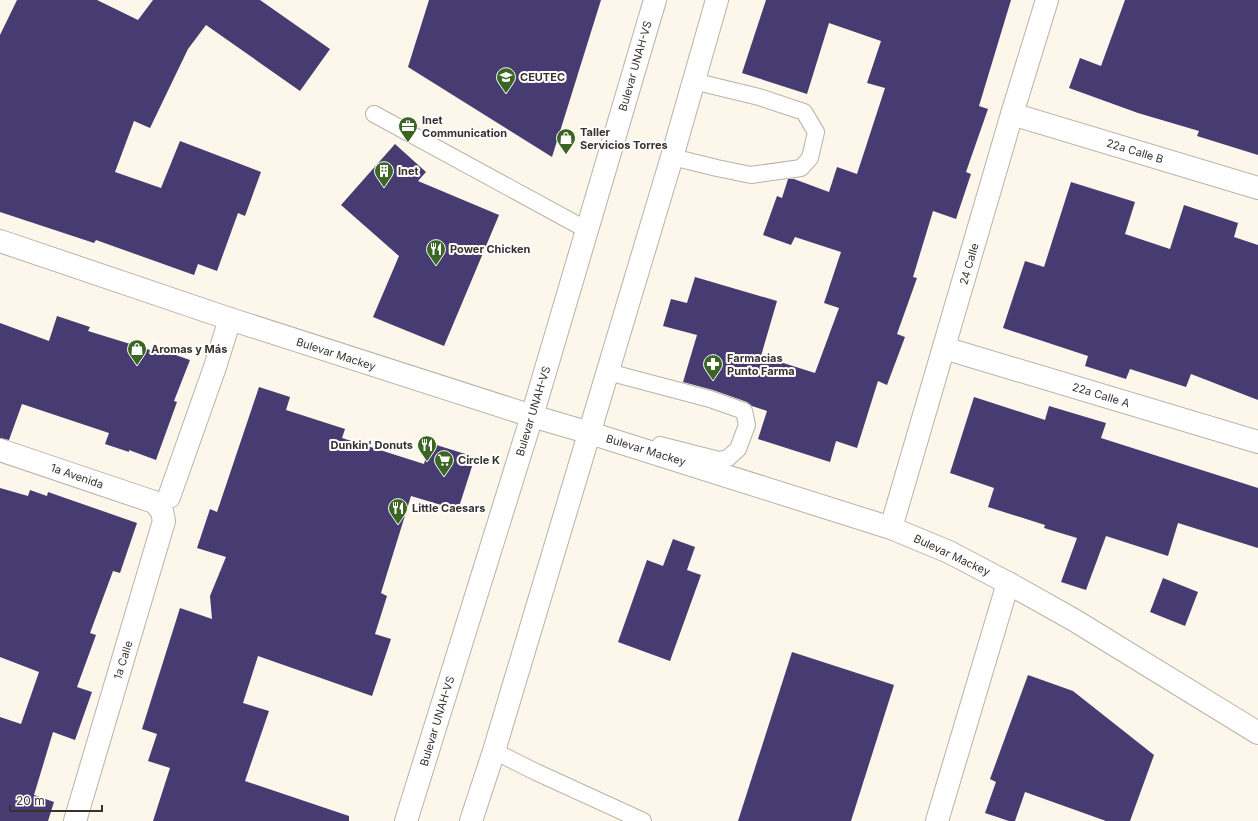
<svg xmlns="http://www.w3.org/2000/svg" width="1258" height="821" font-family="Inter,sans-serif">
  <rect width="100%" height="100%" fill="#fdf6ea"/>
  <g fill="#473c71">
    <polygon points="17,0 97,0 138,20 153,0 260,0 330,49 300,91 206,25 188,49 150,128 134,121 115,172 161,188 180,141 261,172 245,216 238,213 217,271 198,264 194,275 96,240 94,243 0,212 0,35"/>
    <polygon points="429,0 601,0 552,157 408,67"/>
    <polygon points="766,0 1011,0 979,106 988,109 966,172 971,174 956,219 933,211 913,277 917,278 897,334 905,337 887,385 878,381 857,448 836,441 830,462 758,439 767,411 752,406 747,402 713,390 683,382 697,335 663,326 671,299 687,303 695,277 777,301 761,356 815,373 839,308 824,303 841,252 795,237 791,245 763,235 777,196 782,198 788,179 794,179 829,192 837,167 857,174 885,88 867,83 881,41 829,23 807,94 742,73"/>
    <polygon points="1125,0 1258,0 1258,155 1197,136 1199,131 1138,113 1069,88 1080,58 1101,66"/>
    <polygon points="395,144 426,172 418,181 499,215 444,346 373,317 399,256 341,205"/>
    <polygon points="1071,182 1135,202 1125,234 1170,249 1184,205 1238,223 1234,237 1258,245 1258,400 1191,374 1186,387 1130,369 1126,379 1085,366 1088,356 1003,328 1025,261 1044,267"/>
    <polygon points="57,316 90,327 88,331 166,355 167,352 190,360 174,401 177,402 156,460 129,450 129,452 105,444 109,433 22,404 9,440 0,438 0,323 49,341"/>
    <polygon points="259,387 290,397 286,410 345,429 342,438 424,464 430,443 475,457 458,510 411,496 381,593 387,596 375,634 391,639 372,696 258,656 243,703 269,711 245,781 349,816 349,821 153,821 170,768 148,761 157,734 142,729 180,608 212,619 210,596 226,557 197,548 210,509 217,512"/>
    <polygon points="974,397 1045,420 1049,406 1106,423 1101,438 1258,488 1258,548 1178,523 1168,556 1106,536 1086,590 1061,582 1077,538 1044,528 1045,525 988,507 994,488 950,473"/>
    <polygon points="0,488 28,496 30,490 47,496 48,492 137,523 120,573 113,571 90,633 96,635 77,687 92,692 75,740 53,732 34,795 54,802 48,821 0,821 0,717 21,724 39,672 0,657"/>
    <polygon points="673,539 695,547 687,570 701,575 670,661 618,642 647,560 663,566"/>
    <polygon points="1163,578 1198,592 1185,626 1150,612"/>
    <polygon points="792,652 894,685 851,821 738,821"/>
    <polygon points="1028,675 1073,691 1154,755 1130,821 1106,821 1025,792 1015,821 1009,821 985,813 996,782 990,779"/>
  </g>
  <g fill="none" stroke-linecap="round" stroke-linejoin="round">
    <g stroke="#bab2a7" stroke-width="18">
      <g id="lane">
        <polyline points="374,114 587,230"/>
        <polyline points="672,157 717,168 751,175 801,168 810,158 816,132 804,112 759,97 693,81"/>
        <polyline points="608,372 710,399 744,411 747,425 738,449 728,458 719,460 660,445"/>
        <polyline points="494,751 536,772 643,821"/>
      </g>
    </g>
    <g stroke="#bab2a7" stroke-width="24">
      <g id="street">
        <polyline points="1012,114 1258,188"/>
        <polyline points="944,348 1258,442"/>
        <polyline points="0,450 154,502 162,511 164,521 75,821"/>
        <polyline points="169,497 215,367 230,319"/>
        <polyline points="891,528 1012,114 1047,0"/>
        <polyline points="937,821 1008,583"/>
      </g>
    </g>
    <g stroke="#bab2a7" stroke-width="24">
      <g id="secondary">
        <polyline points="0,241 230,319 532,416 590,433 891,528 949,552 1008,583 1074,620 1258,733"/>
        <polyline points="406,821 532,416 655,0"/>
        <polyline points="471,821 494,751 672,157 717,0"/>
      </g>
    </g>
    <use href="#lane" stroke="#fff" stroke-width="16"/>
    <use href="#street" stroke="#fff" stroke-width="22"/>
    <use href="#secondary" stroke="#fff" stroke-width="22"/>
  </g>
  <defs>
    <g id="university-pin" transform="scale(1)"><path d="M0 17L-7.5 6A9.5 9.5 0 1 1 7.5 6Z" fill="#3a6522" stroke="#fff"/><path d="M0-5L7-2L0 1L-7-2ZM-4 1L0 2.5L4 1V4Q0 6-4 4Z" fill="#fff"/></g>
    <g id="office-pin" transform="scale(1)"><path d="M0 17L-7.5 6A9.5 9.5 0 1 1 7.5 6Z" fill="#3a6522" stroke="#fff"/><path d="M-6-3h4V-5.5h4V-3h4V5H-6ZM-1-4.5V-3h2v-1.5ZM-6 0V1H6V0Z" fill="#fff"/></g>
    <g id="shop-pin" transform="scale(1)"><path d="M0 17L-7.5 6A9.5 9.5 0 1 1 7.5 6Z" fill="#3a6522" stroke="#fff"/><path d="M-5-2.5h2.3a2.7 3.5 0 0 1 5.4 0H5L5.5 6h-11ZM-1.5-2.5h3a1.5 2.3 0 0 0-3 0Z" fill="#fff"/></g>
    <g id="building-pin" transform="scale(1)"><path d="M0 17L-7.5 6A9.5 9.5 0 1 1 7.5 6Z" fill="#3a6522" stroke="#fff"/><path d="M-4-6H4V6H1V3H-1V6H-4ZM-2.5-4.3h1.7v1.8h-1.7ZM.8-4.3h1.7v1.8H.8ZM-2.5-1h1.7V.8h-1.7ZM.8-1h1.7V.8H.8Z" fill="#fff"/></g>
    <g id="restaurant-pin" transform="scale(1)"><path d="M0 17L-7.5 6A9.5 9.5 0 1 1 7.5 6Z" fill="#3a6522" stroke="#fff"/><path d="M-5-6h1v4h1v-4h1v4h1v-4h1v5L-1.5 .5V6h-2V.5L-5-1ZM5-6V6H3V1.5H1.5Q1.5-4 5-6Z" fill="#fff"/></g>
    <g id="pharmacy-pin" transform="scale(1)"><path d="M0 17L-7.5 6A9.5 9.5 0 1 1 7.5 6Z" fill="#3a6522" stroke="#fff"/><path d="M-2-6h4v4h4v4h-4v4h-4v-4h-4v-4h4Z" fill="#fff"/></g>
    <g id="supermarket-pin" transform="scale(1)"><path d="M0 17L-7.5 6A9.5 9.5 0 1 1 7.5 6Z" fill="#3a6522" stroke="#fff"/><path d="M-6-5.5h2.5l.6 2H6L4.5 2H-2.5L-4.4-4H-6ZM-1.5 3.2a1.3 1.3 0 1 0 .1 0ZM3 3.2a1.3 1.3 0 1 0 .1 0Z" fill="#fff"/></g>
  </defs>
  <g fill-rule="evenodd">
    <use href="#university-pin" x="506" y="77"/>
    <use href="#office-pin" x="408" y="126"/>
    <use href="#shop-pin" x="566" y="138"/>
    <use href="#building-pin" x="384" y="171"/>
    <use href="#restaurant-pin" x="436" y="249"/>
    <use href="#shop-pin" x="137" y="349"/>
    <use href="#pharmacy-pin" x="713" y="364"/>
    <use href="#restaurant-pin" x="427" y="445"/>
    <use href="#supermarket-pin" x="444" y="460"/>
    <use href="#restaurant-pin" x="398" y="508"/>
  </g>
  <g text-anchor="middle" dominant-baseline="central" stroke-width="4" stroke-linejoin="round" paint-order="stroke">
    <g font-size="11" fill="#36332f" stroke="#fff">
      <text transform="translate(635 66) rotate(-74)">Bulevar UNAH-VS</text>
      <text transform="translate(1135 151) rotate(17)">22a Calle B</text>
      <text transform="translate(969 264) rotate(-74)">24 Calle</text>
      <text transform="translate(336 354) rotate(18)">Bulevar Mackey</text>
      <text transform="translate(1101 395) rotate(17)">22a Calle A</text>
      <text transform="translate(533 411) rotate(-73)">Bulevar UNAH-VS</text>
      <text transform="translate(646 450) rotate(17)">Bulevar Mackey</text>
      <text transform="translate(77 476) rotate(19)">1a Avenida</text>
      <text transform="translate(952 555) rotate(25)">Bulevar Mackey</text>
      <text transform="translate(123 660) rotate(-73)">1a Calle</text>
      <text transform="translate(437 721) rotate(-73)">Bulevar UNAH-VS</text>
    </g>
    <g font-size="11" font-weight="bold" fill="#36332f" stroke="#fff" text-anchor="start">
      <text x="520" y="77">CEUTEC</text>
      <text x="422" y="120">Inet<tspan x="422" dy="13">Communication</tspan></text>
      <text x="580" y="132">Taller<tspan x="580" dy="13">Servicios Torres</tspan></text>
      <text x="398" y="171">Inet</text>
      <text x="450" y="249">Power Chicken</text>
      <text x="151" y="349">Aromas y Más</text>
      <text x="727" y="358">Farmacias<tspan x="727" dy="13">Punto Farma</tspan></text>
      <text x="413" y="445" text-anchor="end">Dunkin' Donuts</text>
      <text x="458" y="460">Circle K</text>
      <text x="412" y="508">Little Caesars</text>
    </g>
  </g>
  <path d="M10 805v6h92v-6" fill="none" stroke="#36332f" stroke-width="2"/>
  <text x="16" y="805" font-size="12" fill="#36332f" stroke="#ffffff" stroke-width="3" paint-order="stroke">20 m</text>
</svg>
